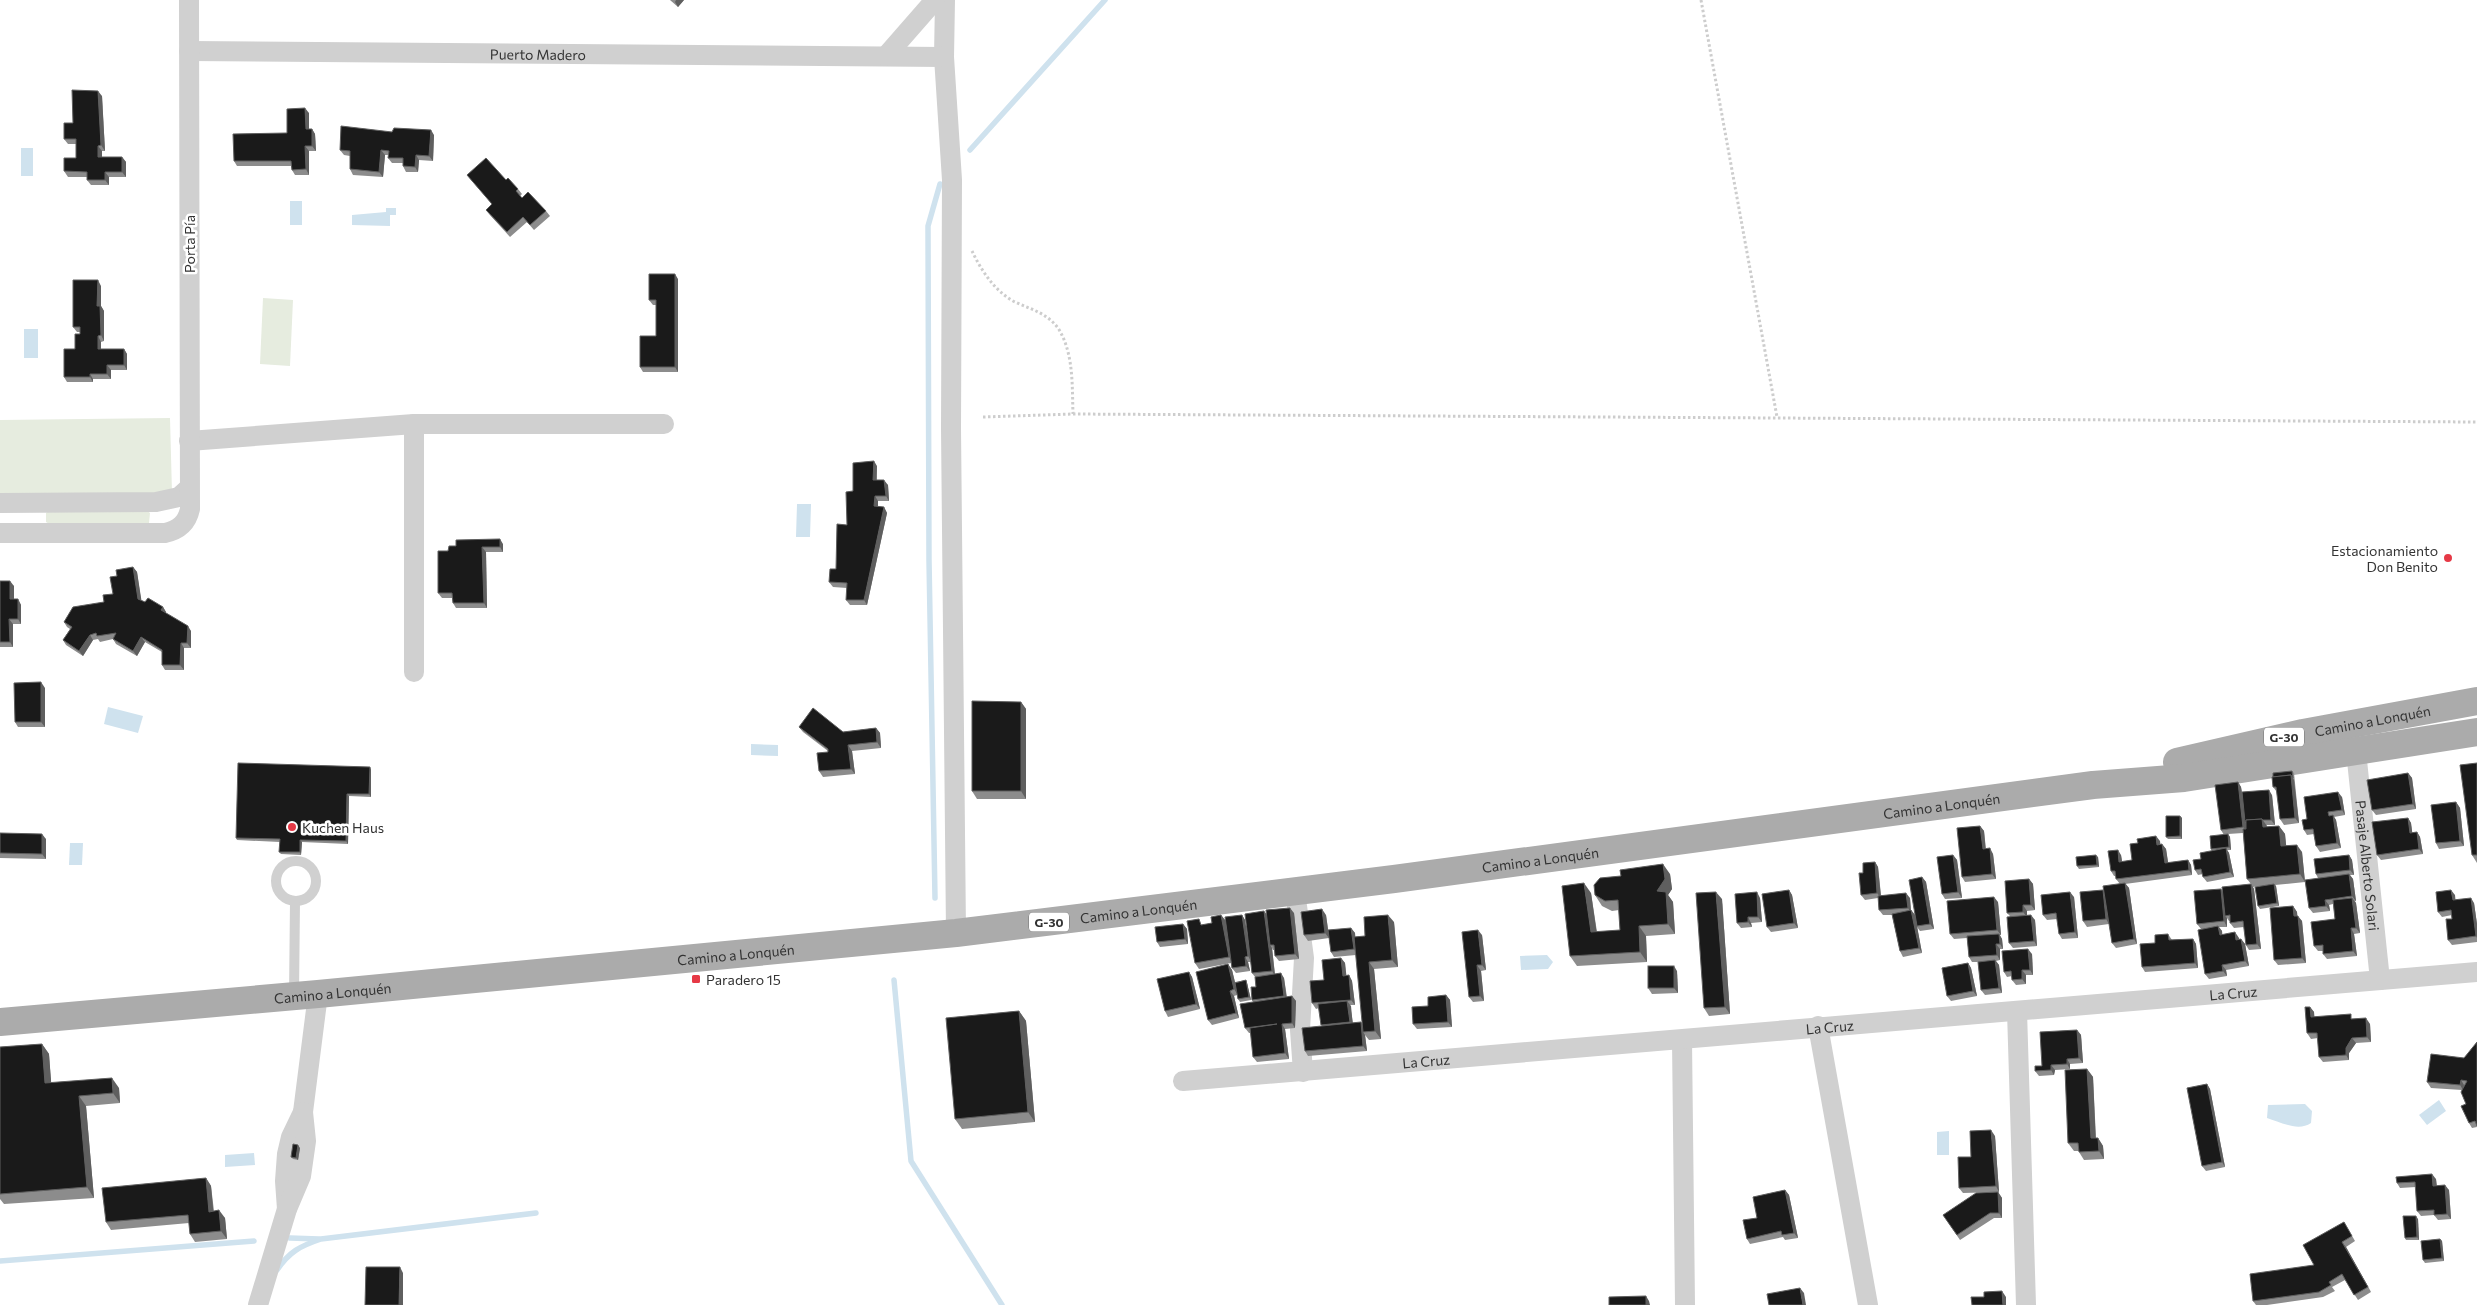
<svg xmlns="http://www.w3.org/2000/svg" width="2477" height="1305" font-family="Commissioner,sans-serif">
  <rect width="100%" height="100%" fill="#fff"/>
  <g fill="#e6ecdf">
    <polygon points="263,298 293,300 290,366 260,364"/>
    <polygon points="170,418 172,493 0,498 0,420"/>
    <polygon points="51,508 143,508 150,513 149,523 53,526 46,522 46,513"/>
  </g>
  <g fill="#cfe2ee">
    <rect x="21" y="148" width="12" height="28"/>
    <rect x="290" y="201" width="12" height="24"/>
    <polygon points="386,208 396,208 396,215 390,215 390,226 352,225 352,215 386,212"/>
    <rect x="24" y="329" width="14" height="29"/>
    <polygon points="797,504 811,504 810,537 796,537"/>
    <polygon points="108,707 143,716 138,733 104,724"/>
    <polygon points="751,744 778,745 778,756 751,755"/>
    <polygon points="70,843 83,843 82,865 69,865"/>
    <polygon points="1547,955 1553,962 1548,969 1521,970 1520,956"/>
    <polygon points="2439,1100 2446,1111 2427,1125 2419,1115"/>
    <path d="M2305 1104 2312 1111 2311 1123C2298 1132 2280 1122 2267 1118L2268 1105Z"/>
    <polygon points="1949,1131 1949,1155 1937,1155 1937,1132"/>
    <polygon points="254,1153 255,1165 225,1167 225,1155"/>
  </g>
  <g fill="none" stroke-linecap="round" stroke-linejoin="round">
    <g stroke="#cfe2ee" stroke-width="5.5">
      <polyline points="970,150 1105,0"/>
      <polyline points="935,898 929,560 928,226 940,184"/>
      <polyline points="894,980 911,1161 1002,1305"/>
      <polyline points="290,1238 319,1239"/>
      <polyline points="0,1261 254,1241"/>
      <path d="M277 1270C289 1252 300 1246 321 1239L536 1213"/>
    </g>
    <g stroke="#cdcdcd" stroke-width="3" stroke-dasharray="2.5 2.5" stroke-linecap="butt">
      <polyline points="1701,0 1777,417"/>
      <path d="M972 251C981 270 994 290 1013 301 1029 309 1046 312 1058 328 1074 353 1072 386 1073 414"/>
      <polyline points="983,417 1073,414 2477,422"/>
    </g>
    <g stroke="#d0d0d0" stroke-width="10">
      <circle cx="296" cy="881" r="20"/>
      <polyline points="294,996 295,901"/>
    </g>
    <g stroke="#d0d0d0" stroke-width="20">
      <polyline points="945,0 944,57 952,180 951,428 956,933"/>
      <path id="s1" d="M189 51 944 57"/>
      <polyline points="886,56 935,0"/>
      <polyline points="189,441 414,424 664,424"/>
      <polyline points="0,503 156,502 179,497 189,488"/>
      <path d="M0 533H165C179 530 187 523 190 509L189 0"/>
      <polyline points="414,672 414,424"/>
      <path id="s2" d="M2356 751 2380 980"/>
      <polyline points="1295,891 1304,958 1300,1030 1303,1072"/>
      <polyline points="2017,1011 2026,1305"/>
      <polyline points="1818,1026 1868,1305"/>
      <polyline points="1682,1040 1685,1305"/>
      <path id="s3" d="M1183 1081 2477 972"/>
      <polyline points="287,1209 285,1181 287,1154 291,1137 303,1112 318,994"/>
      <polyline points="258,1305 287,1209 301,1176 306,1141 303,1112"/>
    </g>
    <g stroke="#ababab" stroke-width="28">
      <path id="s4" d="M2177 762 2303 733 2477 701"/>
      <path id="s5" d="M0 1022 318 994 956 933 1394 879 2093 785 2184 778 2477 732"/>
    </g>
  </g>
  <g fill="#8c8c8c">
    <polygon points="670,0 684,0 678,7"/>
    <polygon points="102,96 105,151 102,151 102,157 122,157 126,162 126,177 109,177 109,185 91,185 87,180 87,177 68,177 64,171 76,158 76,144 68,144 64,139 73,123"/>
    <polygon points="309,113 309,129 312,129 315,134 316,151 309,151 309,175 295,175 292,170 291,166 237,166 234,161 287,133"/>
    <polygon points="392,132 434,135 433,161 419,160 418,172 406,172 403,166 403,163 392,163 388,158 389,155 385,155 383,177 353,175 350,169 350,156 344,155 340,150"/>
    <polygon points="467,175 506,180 518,189 522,194 520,196 522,198 546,211 550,216 534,230 527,222 510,237 490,215 486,210 492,204"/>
    <polygon points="678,279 678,372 643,372 640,367 656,336 656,305 653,305 649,300"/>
    <polygon points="101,286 101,306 104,311 104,341 101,342 101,349 124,349 127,354 127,370 111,370 111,379 93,379 93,382 67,382 64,377 80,334 80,332 77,332 73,327"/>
    <polygon points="877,466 877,480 888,485 889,501 878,501 878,507 884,507 887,513 867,605 850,605 846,600 847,588 833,587 829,582 836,569 847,525 853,491"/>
    <polygon points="503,544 503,552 486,552 487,608 456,608 453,603 452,598 442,598 438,593 448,551"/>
    <polygon points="133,567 137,572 141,600 145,602 163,607 166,612 165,613 191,631 191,648 184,648 184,670 165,670 162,665 162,652 145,642 137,656 116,644 113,639 100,642 98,639 93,640 83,656 66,645 63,640 70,629 67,627 64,622 104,602 113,594 117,576"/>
    <polygon points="0,581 14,586 14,599 18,599 21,605 21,624 13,624 13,647 0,647"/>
    <polygon points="45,688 45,727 18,727 15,722"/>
    <polygon points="1021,702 1026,709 1026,799 977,799 972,791"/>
    <polygon points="799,727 843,732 876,728 880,733 881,748 852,751 855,774 823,777 819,771 828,751 803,732"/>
    <polygon points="2477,763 2477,863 2472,855"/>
    <polygon points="370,767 371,770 371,797 349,796 348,844 302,842 301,855 281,854 279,852 280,842 237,840 236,838"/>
    <polygon points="2292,771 2294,773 2299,823 2284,825 2280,819 2277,792 2273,787"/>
    <polygon points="2408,773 2412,778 2416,809 2376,815 2372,810"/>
    <polygon points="2238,782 2241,787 2242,792 2272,795 2275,825 2266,825 2267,827 2279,826 2285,834 2286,846 2302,852 2305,882 2275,885 2276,886 2279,906 2260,909 2258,906 2260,886 2253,887 2254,889 2261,949 2249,950 2246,945 2244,927 2234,928 2230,923 2230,921 2229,921 2227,918 2227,927 2219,927 2222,931 2222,935 2239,938 2239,939 2241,939 2245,944 2249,966 2226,970 2227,976 2209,979 2205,974 2201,929 2197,924 2222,891 2251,884 2247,879 2243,833 2228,834 2230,837 2231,850 2227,850 2229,853 2234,877 2207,882 2203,877 2203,874 2198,875 2195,870 2201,859 2212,851 2211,849 2224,835 2221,830"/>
    <polygon points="2342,797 2345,815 2334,817 2336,820 2341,848 2320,852 2316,846 2314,834 2307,835 2304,830 2307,819"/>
    <polygon points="2456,802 2460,808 2464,846 2439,849 2436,843"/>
    <polygon points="2180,816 2182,818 2182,839 2168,839 2166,837"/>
    <polygon points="2408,818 2411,823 2412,833 2417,832 2420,837 2423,854 2381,860 2377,855"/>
    <polygon points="1980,826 1984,831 1986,849 1993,854 1996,879 1965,882 1962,877"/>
    <polygon points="0,833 46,839 46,859 0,858"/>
    <polygon points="2160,841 2160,844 2162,844 2166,849 2168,863 2188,860 2191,865 2192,875 2125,884 2129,888 2137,944 2116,948 2112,943 2109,924 2087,927 2083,921 2104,892 2120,884 2116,879 2116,876 2114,876 2111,871 2121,855 2122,862 2132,860"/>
    <polygon points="1953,855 1957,860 1962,898 1945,899 1942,894"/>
    <polygon points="2349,855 2352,860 2354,875 2350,875 2353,879 2356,901 2355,901 2356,903 2360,933 2354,934 2357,956 2327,959 2323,954 2323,951 2318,951 2314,946 2335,919 2333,904 2329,905 2330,911 2313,913 2309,908 2318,878 2316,874"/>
    <polygon points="2098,857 2099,867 2079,869 2077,866"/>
    <polygon points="1875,862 1878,867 1881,895 1910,898 1911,910 1915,915 1922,877 1926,882 1934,929 1920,931 1917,927 1922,953 1903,957 1900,951 1892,915 1883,915 1879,910 1878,898 1865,900 1861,895 1863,873"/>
    <polygon points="1670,874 1672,889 1668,895 1673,902 1675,934 1646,936 1647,962 1577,966 1570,956 1591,893 1597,932 1620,930 1619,910 1612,911 1602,906 1595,895 1621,876"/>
    <polygon points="2029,879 2033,884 2035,910 2027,911 2027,915 2035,920 2037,946 2013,948 2009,943 2010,916 2007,913"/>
    <polygon points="1789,890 1792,895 1798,928 1771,932 1767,927"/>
    <polygon points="2455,895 2455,900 2474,903 2477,924 2477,942 2452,945 2448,940 2452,919 2452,915 2442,917 2438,912"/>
    <polygon points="2074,897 2078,938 2062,939 2059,934 2057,919 2047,920 2043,915"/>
    <polygon points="1760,898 1762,922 1751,923 1752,927 1741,928 1737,923"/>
    <polygon points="1722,899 1730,1014 1709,1016 1704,1008"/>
    <polygon points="1998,902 2001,935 2000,935 2002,939 2003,949 2000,949 2000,960 1996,961 1999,965 2002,993 1985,995 1981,990 1978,962 1972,962 1969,957 1967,938 1954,939 1950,934"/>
    <polygon points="2293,906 2297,912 2297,916 2302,921 2306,963 2278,965 2274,960"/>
    <polygon points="1294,913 1299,959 1279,961 1275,956 1275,950 1273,950 1272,948 1275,974 1284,978 1287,997 1292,996 1296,1001 1295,1028 1285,1029 1289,1059 1257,1062 1253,1057 1251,1033 1249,1033 1245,1028 1253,1002 1252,1000 1256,987 1255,977 1252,973 1251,962 1248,962 1250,971 1236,973 1232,968 1231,963 1199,969 1195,963 1203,924 1203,925 1212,923 1221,915 1225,920 1242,915 1245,920 1249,945 1266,914"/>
    <polygon points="1326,915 1329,935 1351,928 1355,933 1355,937 1365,936 1394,922 1398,967 1374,969 1381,1039 1369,1040 1365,1035 1367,1051 1308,1056 1305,1051 1322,1026 1319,1008 1316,1009 1312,1003 1324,980 1341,958 1345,963 1346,976 1349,975 1352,981 1355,1005 1350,1005 1353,1023 1363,1025 1356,955 1334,957 1331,952 1329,938 1308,941 1304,935"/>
    <polygon points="1183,924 1187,929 1188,944 1160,947 1157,942"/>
    <polygon points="2168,934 2172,940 2193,939 2196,944 2198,968 2145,972 2142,967 2155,943"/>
    <polygon points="1482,935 1486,970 1481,971 1484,1001 1473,1002 1469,997"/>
    <polygon points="2032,954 2033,975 2026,975 2026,984 2016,985 2012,980 2012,976 2007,977 2004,972"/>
    <polygon points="1968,963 1971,968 1977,996 1951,1001 1947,996"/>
    <polygon points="1228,964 1232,970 1235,982 1246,980 1247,983 1251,1000 1240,1002 1238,999 1237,995 1234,996 1239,1018 1212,1025 1208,1020"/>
    <polygon points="1677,971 1678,993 1652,994 1648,988"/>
    <polygon points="1189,972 1192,977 1200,1009 1168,1017 1165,1011"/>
    <polygon points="1446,995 1450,1000 1452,1027 1417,1029 1413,1024 1428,1006"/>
    <polygon points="2310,1007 2314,1012 2314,1017 2354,1019 2370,1024 2371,1042 2356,1043 2349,1053 2349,1060 2323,1062 2319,1057 2318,1038 2311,1039 2307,1033"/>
    <polygon points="1019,1011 1026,1021 1035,1122 962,1129 955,1119"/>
    <polygon points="2077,1030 2081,1035 2083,1063 2070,1064 2070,1069 2055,1070 2054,1075 2039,1076 2035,1071 2042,1066"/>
    <polygon points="42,1044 49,1054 51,1083 119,1088 120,1103 86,1106 94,1198 4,1204 0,1199 0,1047"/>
    <polygon points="2464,1058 2477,1127 2472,1128 2469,1123 2466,1104 2462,1090 2431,1088 2427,1082"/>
    <polygon points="2087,1069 2093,1077 2096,1138 2098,1138 2103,1146 2104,1159 2084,1160 2079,1152 2079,1151 2074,1151 2068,1143"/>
    <polygon points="2207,1084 2210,1089 2225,1167 2206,1171 2202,1166"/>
    <polygon points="1995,1136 1999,1192 1963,1193 1959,1188 1971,1157"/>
    <polygon points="300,1148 298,1160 293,1159 291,1157"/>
    <polygon points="206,1178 211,1186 214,1211 225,1218 227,1239 195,1242 190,1234 189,1223 111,1230 106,1222"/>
    <polygon points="2436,1179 2437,1186 2449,1190 2451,1219 2438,1220 2434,1215 2421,1216 2417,1211 2416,1187 2400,1188 2397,1183"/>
    <polygon points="1785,1190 1789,1195 1798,1238 1785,1240 1783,1237 1750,1244 1747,1239 1757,1218"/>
    <polygon points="1998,1192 2002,1198 2002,1218 1994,1218 1960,1240 1943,1215"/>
    <polygon points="2418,1219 2419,1240 2406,1240 2405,1238"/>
    <polygon points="2344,1222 2355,1241 2346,1247 2371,1292 2358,1300 2345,1280 2332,1287 2335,1291 2323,1297 2267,1305 2256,1305 2253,1301 2314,1265"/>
    <polygon points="2440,1239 2442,1241 2444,1261 2425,1263 2423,1260"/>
  </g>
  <g fill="#5f5f5f">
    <polygon points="676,0 684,0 678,7 675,2"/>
    <polygon points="98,91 102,96 105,151 101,145"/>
    <polygon points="305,108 309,113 309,134 306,129"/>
    <polygon points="312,129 315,134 316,151 312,146"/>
    <polygon points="431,130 434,135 433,161 429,156"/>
    <polygon points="98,146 102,151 102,162 98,157"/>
    <polygon points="305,146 309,151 309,175 306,169"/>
    <polygon points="381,150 385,155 383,177 379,172"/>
    <polygon points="416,155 419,160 418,172 415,167"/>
    <polygon points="122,157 126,162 126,177 122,172"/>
    <polygon points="105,172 109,177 109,185 105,180"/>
    <polygon points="675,274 678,279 678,372 675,367"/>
    <polygon points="98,280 101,286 101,306 104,311 104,341 101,335 97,306"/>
    <polygon points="98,336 101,342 101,354 98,349"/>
    <polygon points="124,349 127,354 127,370 124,365"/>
    <polygon points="107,365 111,370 111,379 107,374"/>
    <polygon points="90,374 93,379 93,382 90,377"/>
    <polygon points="874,461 877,466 876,485 873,480"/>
    <polygon points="884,480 888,485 889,501 886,496"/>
    <polygon points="875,496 878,501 878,512 874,506"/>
    <polygon points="884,507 887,513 867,605 864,600"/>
    <polygon points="500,539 503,544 503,552 500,547"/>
    <polygon points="482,547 486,552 487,608 484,603"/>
    <polygon points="133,567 137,572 142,604 138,599"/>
    <polygon points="10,581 14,586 14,605 10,599"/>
    <polygon points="18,599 21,605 21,624 18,619"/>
    <polygon points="163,607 166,612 164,616 161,610"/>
    <polygon points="9,619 13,624 13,647 10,642"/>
    <polygon points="188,626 191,631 191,648 187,643"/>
    <polygon points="90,635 93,640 83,656 79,651"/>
    <polygon points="141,637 145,642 137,656 133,651"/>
    <polygon points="181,643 184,648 184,670 180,665"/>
    <polygon points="41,682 45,688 45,727 41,722"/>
    <polygon points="1021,702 1026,709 1026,799 1021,791"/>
    <polygon points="876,728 880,733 881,748 877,742"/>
    <polygon points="848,745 852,751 855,774 851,769"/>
    <polygon points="370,767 371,770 371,797 369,794"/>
    <polygon points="2408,773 2412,778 2416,809 2413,804"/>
    <polygon points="2291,775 2294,780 2299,823 2295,818"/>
    <polygon points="2238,782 2241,787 2246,822 2245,822 2246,823 2247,832 2243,827"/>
    <polygon points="2269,790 2272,795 2275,825 2271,820"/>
    <polygon points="2338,792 2342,797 2345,815 2342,810"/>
    <polygon points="347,794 349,796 348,844 346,841"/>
    <polygon points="2456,802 2460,808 2464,846 2460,841"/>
    <polygon points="2333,815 2336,820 2341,848 2337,843"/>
    <polygon points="2180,816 2182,818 2182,839 2180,836"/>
    <polygon points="2408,818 2411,823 2413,838 2410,833"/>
    <polygon points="2262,819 2267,826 2268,835 2263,827"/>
    <polygon points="1980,826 1984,831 1986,854 1983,849"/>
    <polygon points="2279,826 2285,834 2287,854 2281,846"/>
    <polygon points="2417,832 2420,837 2423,854 2419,849"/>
    <polygon points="42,834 46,839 46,859 42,854"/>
    <polygon points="2228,834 2230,837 2231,850 2229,847"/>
    <polygon points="2156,836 2160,841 2161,850 2157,845"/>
    <polygon points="300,840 302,842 301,855 300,852"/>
    <polygon points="2162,844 2166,849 2169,868 2165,863"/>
    <polygon points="2297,845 2302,852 2305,882 2300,874"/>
    <polygon points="1990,848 1993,854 1996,879 1992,874"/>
    <polygon points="2226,848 2229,853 2234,877 2230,872"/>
    <polygon points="2118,850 2121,855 2123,867 2119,862"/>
    <polygon points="1953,855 1957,860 1962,898 1958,892"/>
    <polygon points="2096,855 2098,857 2099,867 2097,865"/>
    <polygon points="2349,855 2352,860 2354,875 2350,870"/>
    <polygon points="2188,860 2191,865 2192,875 2189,870"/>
    <polygon points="1875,862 1878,867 1881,898 1877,893"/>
    <polygon points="1663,864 1670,874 1672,889 1668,895 1673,902 1675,934 1668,924 1657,891"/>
    <polygon points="2349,874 2353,879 2356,901 2352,896"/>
    <polygon points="1922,877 1926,882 1934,929 1930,924"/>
    <polygon points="2029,879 2033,884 2035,910 2031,905"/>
    <polygon points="1584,883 1591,893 1598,942 1591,932"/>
    <polygon points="2125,883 2129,888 2137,944 2134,939"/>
    <polygon points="2251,884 2254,889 2261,949 2257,944"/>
    <polygon points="2274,884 2276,886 2279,906 2277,903"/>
    <polygon points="2221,889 2224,894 2225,916 2227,918 2227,927 2224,921"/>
    <polygon points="1789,890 1792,895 1798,928 1794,923"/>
    <polygon points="2103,890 2106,895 2109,924 2106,919"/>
    <polygon points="2451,890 2455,895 2456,905 2453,900"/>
    <polygon points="1716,892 1722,899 1730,1014 1725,1007"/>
    <polygon points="1757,892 1760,898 1762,922 1758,917"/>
    <polygon points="2070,892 2074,897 2078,938 2075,932"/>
    <polygon points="1906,893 1910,898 1911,913 1908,908"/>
    <polygon points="1994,897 1998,902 2001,935 1997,930"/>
    <polygon points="2352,898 2356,903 2360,933 2356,928"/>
    <polygon points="2471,898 2474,903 2477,924 2477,938 2476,936"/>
    <polygon points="2325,900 2329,905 2330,911 2326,906"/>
    <polygon points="2023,905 2027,911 2027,917 2023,912"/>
    <polygon points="2293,906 2297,912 2298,921 2294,916"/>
    <polygon points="1290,908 1294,913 1299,959 1295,954"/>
    <polygon points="1322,909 1326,915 1329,938 1325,933"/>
    <polygon points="1911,910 1915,915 1922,953 1919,948"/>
    <polygon points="1264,911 1268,916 1270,945 1272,948 1275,976 1272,971"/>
    <polygon points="1221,915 1225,920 1233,962 1229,957"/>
    <polygon points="1242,915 1245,920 1251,961 1248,956"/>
    <polygon points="1388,915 1394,922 1398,967 1392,960"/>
    <polygon points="2031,915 2035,920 2037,946 2034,941"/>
    <polygon points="2298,916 2302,921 2306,963 2302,958"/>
    <polygon points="1748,917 1751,923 1752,927 1748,922"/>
    <polygon points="1183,924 1187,929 1188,944 1185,939"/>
    <polygon points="1639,926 1646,936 1647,962 1640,952"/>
    <polygon points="2218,926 2222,931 2223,940 2220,935"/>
    <polygon points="1351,928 1355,933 1357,954 1354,949"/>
    <polygon points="2351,928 2354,934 2357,956 2353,951"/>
    <polygon points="1478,930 1482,935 1486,970 1482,965"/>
    <polygon points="2235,932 2239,938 2240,945 2236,940"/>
    <polygon points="1999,934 2002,939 2003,949 2000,944"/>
    <polygon points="2193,939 2196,944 2198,968 2195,963"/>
    <polygon points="2241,939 2245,944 2249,966 2245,961"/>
    <polygon points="1996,944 2000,949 2000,960 1997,955"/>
    <polygon points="2028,949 2032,954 2033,975 2030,970"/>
    <polygon points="1245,957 1248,962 1250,971 1246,966"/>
    <polygon points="1341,958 1345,963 1347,981 1343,976"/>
    <polygon points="1995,960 1999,965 2002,993 1999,988"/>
    <polygon points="1369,962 1374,969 1381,1039 1375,1031"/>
    <polygon points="1968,963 1971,968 1977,996 1973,991"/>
    <polygon points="1228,964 1232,970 1238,995 1234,989"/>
    <polygon points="1477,965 1481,971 1484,1001 1480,996"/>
    <polygon points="2222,965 2226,970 2227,976 2223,971"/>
    <polygon points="1674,966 1677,971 1678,993 1674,988"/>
    <polygon points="2022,970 2026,975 2026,984 2022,979"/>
    <polygon points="1189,972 1192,977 1200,1009 1196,1004"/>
    <polygon points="1281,973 1284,978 1287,1001 1284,996"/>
    <polygon points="1349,975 1352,981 1355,1005 1351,1000"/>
    <polygon points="1246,980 1247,983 1251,1000 1249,997"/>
    <polygon points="1230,991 1234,996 1239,1018 1236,1013"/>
    <polygon points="1446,995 1450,1000 1452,1027 1448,1022"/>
    <polygon points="1292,996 1296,1001 1295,1028 1292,1023"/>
    <polygon points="1347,1001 1351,1006 1353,1027 1350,1022"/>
    <polygon points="2310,1007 2314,1012 2315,1022 2311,1017"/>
    <polygon points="1019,1011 1026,1021 1035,1122 1028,1112"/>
    <polygon points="2366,1018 2370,1024 2371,1042 2367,1037"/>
    <polygon points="1361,1022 1365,1027 1363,1032 1365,1035 1367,1051 1363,1046"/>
    <polygon points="1282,1024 1285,1029 1289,1059 1285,1053"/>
    <polygon points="2077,1030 2081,1035 2083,1063 2079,1058"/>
    <polygon points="2352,1038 2356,1043 2349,1053 2349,1060 2346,1055 2346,1048"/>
    <polygon points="42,1044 49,1054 52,1093 45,1083"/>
    <polygon points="2067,1059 2070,1064 2070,1069 2067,1064"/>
    <polygon points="2051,1065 2055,1070 2054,1075 2051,1070"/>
    <polygon points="2087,1069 2093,1077 2096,1146 2091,1138"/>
    <polygon points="112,1078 119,1088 120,1103 113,1093"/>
    <polygon points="2461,1080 2464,1085 2463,1090 2460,1085"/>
    <polygon points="2207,1084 2210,1089 2225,1167 2222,1162"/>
    <polygon points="79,1096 86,1106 94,1198 87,1187"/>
    <polygon points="1991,1130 1995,1136 1999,1192 1996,1186"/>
    <polygon points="2098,1138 2103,1146 2104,1159 2099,1151"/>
    <polygon points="298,1145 300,1148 298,1160 296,1158"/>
    <polygon points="2432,1174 2436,1179 2437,1191 2433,1186"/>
    <polygon points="206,1178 211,1186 214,1219 209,1212"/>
    <polygon points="2445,1185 2449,1190 2451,1219 2447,1214"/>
    <polygon points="1785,1190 1789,1195 1798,1238 1794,1233"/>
    <polygon points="1998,1192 2002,1198 2002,1218 1999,1213"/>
    <polygon points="219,1210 225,1218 227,1239 221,1231"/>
    <polygon points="2416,1216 2418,1219 2419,1240 2417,1237"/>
    <polygon points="2440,1239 2442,1241 2444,1261 2442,1258"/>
    <polygon points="2342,1242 2346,1247 2371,1292 2368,1287"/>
    <polygon points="400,1267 403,1273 403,1305 399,1305"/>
    <polygon points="1800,1288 1804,1293 1806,1305 1803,1305"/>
    <polygon points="2002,1291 2006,1297 2006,1305 2003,1305"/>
    <polygon points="1646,1296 1649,1301 1650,1305 1646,1305"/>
  </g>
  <g fill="#1a1a1a" stroke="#5f5f5f">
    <polygon points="72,90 98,91 101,145 98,146 98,157 122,157 122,172 105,172 105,180 87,180 87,172 64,171 64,158 76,158 76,139 64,139 64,123 73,123"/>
    <polygon points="305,108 306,129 312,129 312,146 305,146 306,169 292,170 291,161 234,161 233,134 287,133 287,109"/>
    <polygon points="341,126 392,132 394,128 431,130 429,156 416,155 415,167 403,166 403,158 388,158 389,151 381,150 379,172 350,169 350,151 340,150"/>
    <polygon points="486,158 506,180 508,178 518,189 516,191 522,198 528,192 546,211 530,225 523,217 507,232 486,210 492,204 467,175"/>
    <polygon points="649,274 675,274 675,367 640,367 640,336 656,336 656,300 649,300"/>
    <polygon points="73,280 98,280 97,306 100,306 101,335 98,336 98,349 124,349 124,365 107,365 107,374 90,374 90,377 64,377 64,349 75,349 75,334 80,334 80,327 73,327"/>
    <polygon points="874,461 873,480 884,480 886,496 875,496 874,506 884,507 864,600 846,600 847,583 829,582 830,569 836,569 837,524 847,525 846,492 853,491 853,463"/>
    <polygon points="500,539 500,547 482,547 484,603 453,603 452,593 438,593 438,551 448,551 449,546 456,546 456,540"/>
    <polygon points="133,567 138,599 145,602 148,598 163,607 161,610 188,626 187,643 181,643 180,665 162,665 162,650 141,637 133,651 113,639 116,633 97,636 96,633 90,635 79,651 63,640 72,627 64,622 73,607 104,602 103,595 113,594 110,577 117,576 116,570"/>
    <polygon points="0,581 10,581 10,599 18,599 18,619 9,619 10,642 0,642"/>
    <polygon points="41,682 41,722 15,722 14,683"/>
    <polygon points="972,701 1021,702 1021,791 972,791"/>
    <polygon points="813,708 843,732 876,728 877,742 848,745 851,769 819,771 817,753 828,752 828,749 799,727"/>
    <polygon points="238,763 370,767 369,794 347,794 346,841 300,840 300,852 279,852 280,839 236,838"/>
    <polygon points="2477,763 2477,855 2472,855 2460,765"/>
    <polygon points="2292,771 2293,778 2291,775 2273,777 2273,773"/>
    <polygon points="2408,773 2413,804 2372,810 2367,780"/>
    <polygon points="2291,775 2295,818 2280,819 2276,787 2273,787 2272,777"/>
    <polygon points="2238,782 2243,827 2221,830 2215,785"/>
    <polygon points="2269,790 2271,820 2263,820 2262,819 2246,820 2246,822 2245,822 2242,792"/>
    <polygon points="2338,792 2342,810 2328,812 2329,816 2333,815 2337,843 2316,846 2313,829 2304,830 2302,820 2307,819 2304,797"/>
    <polygon points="2456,802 2460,841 2436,843 2431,805"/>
    <polygon points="2166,816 2180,816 2180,836 2166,837"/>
    <polygon points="2408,818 2410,833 2417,832 2419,849 2377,855 2372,822"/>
    <polygon points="2262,819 2263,827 2279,826 2281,846 2297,845 2300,874 2247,879 2243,829 2246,829 2246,820"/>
    <polygon points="1980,826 1983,849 1990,848 1992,874 1962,877 1957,828"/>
    <polygon points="0,833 42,834 42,854 0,853"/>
    <polygon points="2228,834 2229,847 2211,849 2210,836"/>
    <polygon points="2156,836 2157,845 2162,844 2165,863 2188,860 2189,870 2116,879 2115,871 2111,871 2108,851 2118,850 2119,862 2132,860 2130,844 2138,843 2137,839"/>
    <polygon points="2226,848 2230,872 2203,877 2201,869 2195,870 2193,860 2201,859 2200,853"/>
    <polygon points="1953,855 1958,892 1942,894 1937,857"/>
    <polygon points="2096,855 2097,865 2077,866 2076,857"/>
    <polygon points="2349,855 2350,870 2316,874 2314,859"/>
    <polygon points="1875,862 1877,893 1861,895 1859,873 1863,873 1863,863"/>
    <polygon points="1663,864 1665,879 1657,891 1666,892 1668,924 1639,926 1640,952 1570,956 1562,886 1584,883 1591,932 1620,930 1618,900 1605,901 1595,895 1594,885 1600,878 1621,876 1620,870"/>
    <polygon points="2349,874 2352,896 2325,900 2326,906 2309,908 2305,880"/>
    <polygon points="1922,877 1930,924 1917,926 1909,880"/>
    <polygon points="2029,879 2031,905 2023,905 2023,912 2007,913 2005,881"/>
    <polygon points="2125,883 2134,939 2112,943 2103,886"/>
    <polygon points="2251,884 2257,944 2246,945 2243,921 2230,923 2230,915 2225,916 2222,887"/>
    <polygon points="2274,884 2277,903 2258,906 2255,887"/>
    <polygon points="2221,889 2224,921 2197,924 2194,891"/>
    <polygon points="1789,890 1794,923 1767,927 1762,894"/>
    <polygon points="2103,890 2106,919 2083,921 2080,892"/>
    <polygon points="2451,890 2453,900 2471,898 2476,936 2448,940 2446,919 2452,919 2451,910 2438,912 2436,892"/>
    <polygon points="1716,892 1725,1007 1704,1008 1696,893"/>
    <polygon points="1757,892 1758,917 1748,917 1748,922 1737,923 1735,894"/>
    <polygon points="2070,892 2075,932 2059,934 2056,913 2043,915 2041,895"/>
    <polygon points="1906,893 1908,908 1879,910 1878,896"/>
    <polygon points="1994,897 1997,930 1950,934 1947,901"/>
    <polygon points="2352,898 2356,928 2351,928 2353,951 2323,954 2323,945 2314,946 2311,922 2335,919 2333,900"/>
    <polygon points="2293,906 2294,916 2298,916 2302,958 2274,960 2270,908"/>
    <polygon points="1290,908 1295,954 1275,956 1274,945 1270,945 1266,910"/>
    <polygon points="1322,909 1325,933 1304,935 1301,912"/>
    <polygon points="1911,910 1919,948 1900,951 1892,914"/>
    <polygon points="1264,911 1272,971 1252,973 1245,914"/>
    <polygon points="1221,915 1229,957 1195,963 1187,921 1199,919 1201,925 1212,923 1211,917"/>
    <polygon points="1242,915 1248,956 1245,957 1246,966 1232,968 1225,917"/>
    <polygon points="1388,915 1392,960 1369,962 1375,1031 1363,1032 1354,937 1365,936 1364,917"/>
    <polygon points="2031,915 2034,941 2009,943 2007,917"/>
    <polygon points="1183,924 1185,939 1157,942 1155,927"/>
    <polygon points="2218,926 2220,935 2235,932 2236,940 2241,939 2245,961 2222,965 2223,971 2205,974 2198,930"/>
    <polygon points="1351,928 1354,949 1331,952 1328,930"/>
    <polygon points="1478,930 1482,965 1477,965 1480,996 1469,997 1462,932"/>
    <polygon points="1999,934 2000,944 1996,944 1997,955 1969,957 1967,936"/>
    <polygon points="2168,934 2169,940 2193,939 2195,963 2142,967 2140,944 2155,943 2155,935"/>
    <polygon points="2028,949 2030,970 2022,970 2022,979 2012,980 2011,971 2004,972 2002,951"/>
    <polygon points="1341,958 1343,976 1349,975 1351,1000 1312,1003 1310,981 1324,980 1322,960"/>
    <polygon points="1995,960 1999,988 1981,990 1978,962"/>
    <polygon points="1968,963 1973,991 1947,996 1942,968"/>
    <polygon points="1228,964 1234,989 1230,991 1236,1013 1208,1020 1196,972"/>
    <rect x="1648" y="966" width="26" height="22"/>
    <polygon points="1189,972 1196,1004 1165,1011 1157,979"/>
    <polygon points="1281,973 1284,996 1252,1000 1251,987 1256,987 1255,977"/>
    <polygon points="1246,980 1249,997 1238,999 1235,983"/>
    <polygon points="1446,995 1448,1022 1413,1024 1412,1007 1428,1006 1428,997"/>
    <polygon points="1292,996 1292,1023 1282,1024 1285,1053 1253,1057 1250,1028 1277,1024 1245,1028 1240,1004"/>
    <polygon points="1347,1001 1350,1022 1321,1025 1318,1004"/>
    <polygon points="2305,1007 2310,1007 2311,1017 2351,1014 2351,1019 2366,1018 2367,1037 2352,1038 2346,1048 2346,1055 2319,1057 2317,1033 2307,1033"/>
    <polygon points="1019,1011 1028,1112 955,1119 946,1018"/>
    <polygon points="1361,1022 1363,1046 1305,1051 1302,1028"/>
    <polygon points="2077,1030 2079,1058 2067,1059 2067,1064 2051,1065 2051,1070 2035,1071 2035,1066 2042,1066 2040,1032"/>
    <polygon points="2477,1042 2477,1126 2475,1121 2469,1123 2461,1106 2466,1104 2461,1092 2467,1081 2461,1080 2460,1085 2427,1082 2431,1054 2464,1058"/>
    <polygon points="42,1044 45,1083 112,1078 113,1093 79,1096 87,1187 0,1194 0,1047"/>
    <polygon points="2087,1069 2091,1138 2098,1138 2099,1151 2079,1152 2078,1143 2068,1143 2065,1070"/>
    <polygon points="2207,1084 2222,1162 2202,1166 2187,1088"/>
    <polygon points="1991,1130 1996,1186 1959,1188 1958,1157 1971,1157 1970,1131"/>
    <polygon points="293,1144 298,1145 296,1158 291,1157"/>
    <polygon points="2432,1174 2433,1186 2445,1185 2447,1214 2434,1215 2434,1210 2417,1211 2415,1182 2397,1183 2396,1177"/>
    <polygon points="206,1178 209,1212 219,1210 221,1231 190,1234 188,1215 106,1222 102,1188"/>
    <polygon points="1785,1190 1794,1233 1782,1235 1781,1231 1747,1239 1743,1220 1757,1218 1753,1197"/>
    <polygon points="1998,1192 1999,1213 1990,1213 1957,1235 1943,1215 1976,1193"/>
    <polygon points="2403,1216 2416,1216 2417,1237 2405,1238"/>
    <polygon points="2344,1222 2352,1236 2342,1242 2368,1287 2354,1295 2342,1274 2329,1282 2331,1285 2319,1292 2253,1301 2250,1274 2314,1265 2303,1245"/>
    <polygon points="2440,1239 2442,1258 2423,1260 2421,1241"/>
    <polygon points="366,1267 400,1267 399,1305 365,1305"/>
    <polygon points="1800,1288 1803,1305 1769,1305 1767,1294"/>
    <polygon points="2002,1291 2003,1305 1972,1305 1971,1297 1984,1297 1984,1292"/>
    <polygon points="1646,1296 1646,1305 1609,1305 1609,1297"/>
  </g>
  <g fill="#e63946" stroke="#fff" stroke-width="2">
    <circle cx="2448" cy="558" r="5"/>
    <circle cx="292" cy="827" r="5"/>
    <rect x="691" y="974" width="10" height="10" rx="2.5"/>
  </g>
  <g text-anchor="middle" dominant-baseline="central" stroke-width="5" stroke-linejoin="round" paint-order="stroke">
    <g fill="#fff" stroke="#707070" stroke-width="1">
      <rect x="2264" y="727.5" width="40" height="19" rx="4"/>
      <rect x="1029" y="912.5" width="40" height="19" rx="4"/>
    </g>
    <g font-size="12" font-weight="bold" fill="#333">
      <text x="2284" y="737">G-30</text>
      <text x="1049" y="922">G-30</text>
    </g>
    <g font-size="14" fill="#333" stroke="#fff">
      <text stroke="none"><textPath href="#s1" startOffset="349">Puerto Madero</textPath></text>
      <text transform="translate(189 244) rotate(-90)">Porta Pía</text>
      <text stroke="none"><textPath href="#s4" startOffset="200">Camino a Lonquén</textPath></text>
      <text stroke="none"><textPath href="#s5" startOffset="1954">Camino a Lonquén</textPath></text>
      <text stroke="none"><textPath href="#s5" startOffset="1549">Camino a Lonquén</textPath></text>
      <text stroke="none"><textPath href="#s2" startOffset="115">Pasaje Alberto Solari</textPath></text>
      <text stroke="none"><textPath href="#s5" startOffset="1144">Camino a Lonquén</textPath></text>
      <text stroke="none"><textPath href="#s5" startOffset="739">Camino a Lonquén</textPath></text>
      <text stroke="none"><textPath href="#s3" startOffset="1054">La Cruz</textPath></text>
      <text stroke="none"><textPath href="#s5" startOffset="334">Camino a Lonquén</textPath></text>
      <text stroke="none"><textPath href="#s3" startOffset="649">La Cruz</textPath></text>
      <text stroke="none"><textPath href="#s3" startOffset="244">La Cruz</textPath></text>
    </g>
    <g font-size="14" fill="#333" stroke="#fff" text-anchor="start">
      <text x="2438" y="550" text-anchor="end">Estacionamiento<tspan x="2438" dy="16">Don Benito</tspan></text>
      <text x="302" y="827">Kuchen Haus</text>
      <text x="706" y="979">Paradero 15</text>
    </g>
  </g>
</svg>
